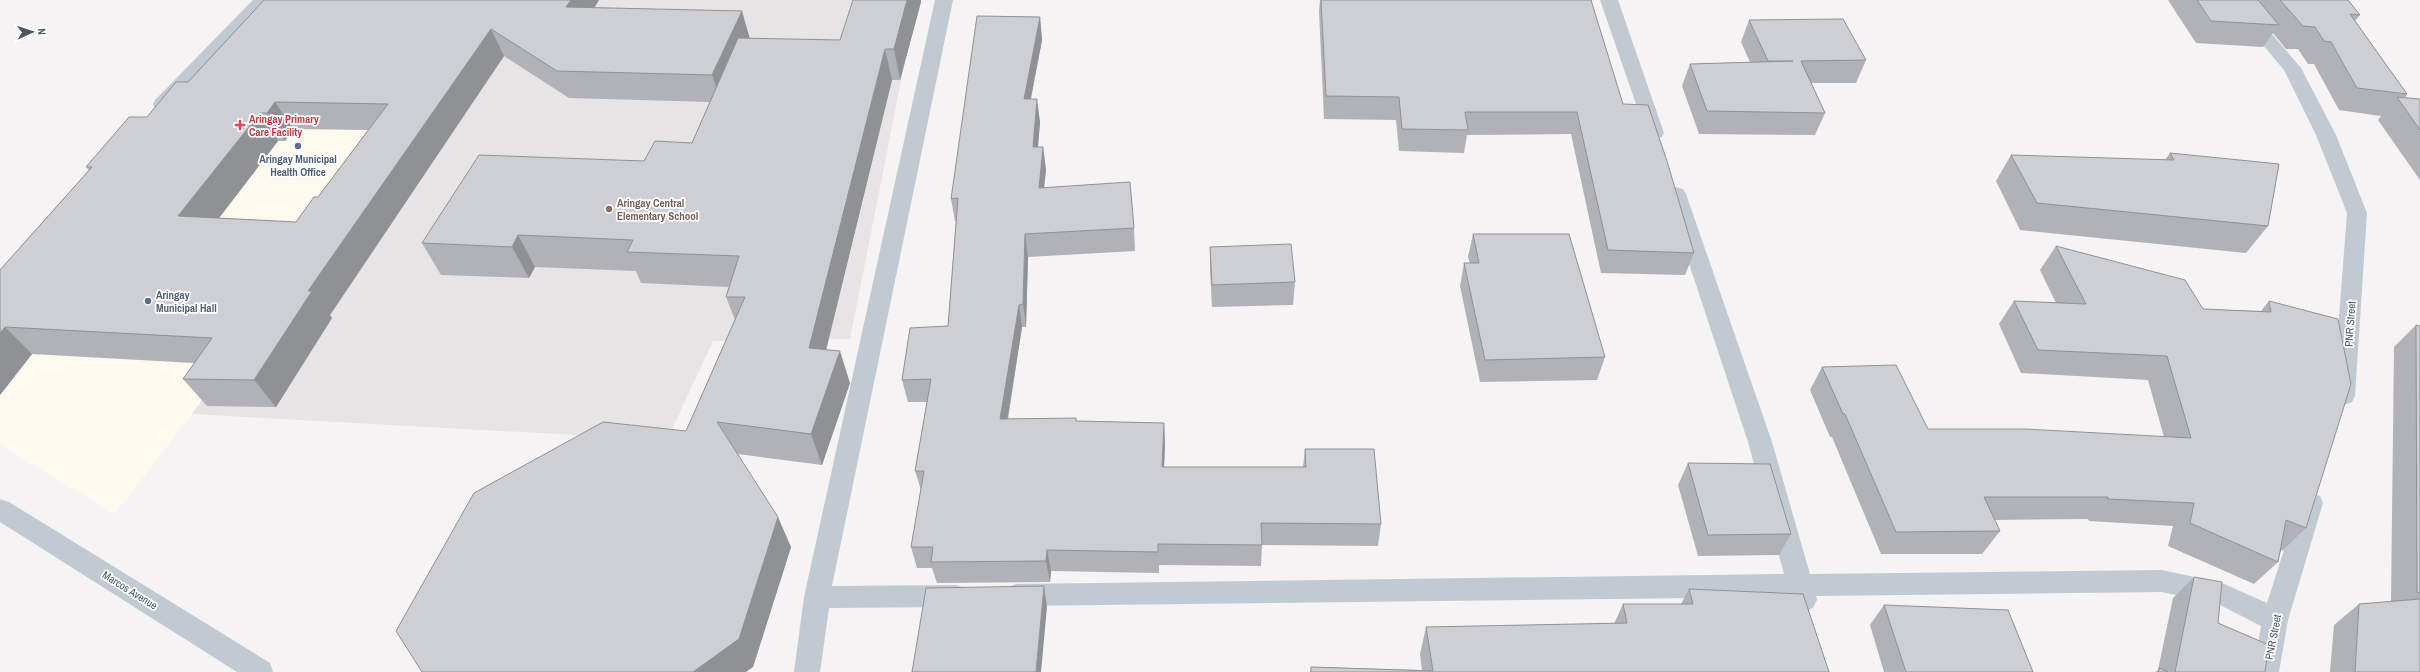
<svg xmlns="http://www.w3.org/2000/svg" width="2420" height="672" font-family="'Archivo Narrow',sans-serif">
  <rect width="100%" height="100%" fill="#f5f3f3"/>
  <polygon fill="#fdf9ef" points="214,70 437,78 192,414 115,514 0,445 0,298"/>
  <polygon fill="#e6e4e5" points="531,0 917,0 850,339 713,341 667,440 192,414 437,78"/>
  <g fill="none" stroke-linecap="round" stroke-linejoin="round">
    <g fill="#c1cad2" fill-rule="evenodd">
      <polygon points="253,0 272,0 169,108 162,110 155,108 153,104 155,100"/>
      <polygon points="935,0 953,0 832,586 956,585 965,588 969,596 965,604 956,607 829,608 820,672 794,672 804,597"/>
      <polygon points="1600,0 1618,0 1664,133 1662,137 1655,139 1648,137 1646,133"/>
      <polygon points="2225,0 2243,0 2301,68 2336,135 2367,213 2355,396 2352,402 2344,405 2336,402 2333,396 2347,213 2316,135 2284,70"/>
      <polygon points="1676,187 1683,189 1686,194 1772,442 1810,574 2162,570 2222,583 2267,603 2299,503 2302,496 2311,493 2320,496 2323,503 2288,620 2279,672 2253,672 2261,626 2218,604 2162,592 1816,596 1817,600 1813,608 1804,611 1795,608 1790,597 1016,606 1007,603 1003,595 1007,587 1016,584 1784,574 1748,442 1666,194 1669,189"/>
      <polygon points="0,499 9,502 270,663 273,672 237,672 0,522"/>
    </g>
  </g>
  <g fill="#b0b2b7" fill-rule="evenodd">
    <path d="M264 0H599L594 8 750 39 840 40 853 0H921V2L900 80H892L826 350 850 383 822 465 738 454 791 547 753 667 686 431 735 320 726 297 729 287 641 283 636 271 535 267 529 278 441 275 422 243 644 161 692 143 710 102 569 98 504 56 330 315 332 318 276 407 207 406 183 379 194 363 32 354 0 395V270L89 170 86 167 147 117 188 82ZM293 129 368 130 318 197 296 222 219 218 278 141H285Z"/>
    <polygon points="1320,0 1591,0 1623,104 1694,253 1685,275 1601,273 1571,134 1467,135 1464,153 1399,151 1396,120 1324,119 1319,12"/>
    <polygon points="2168,0 2348,0 2360,15 2355,21 2407,94 2405,98 2420,99 2420,180 2378,120 2381,116 2339,110 2314,64 2308,64 2298,49 2286,49 2273,33 2263,47 2196,43"/>
    <polygon points="1040,17 1042,40 1031,99 1040,122 1038,147 1043,147 1046,170 1044,188 1134,228 1135,251 1028,257 1026,327 1022,327 1008,419 1077,421 1164,423 1165,445 1164,467 1303,467 1305,449 1381,524 1378,546 1262,545 1261,566 1159,565 1159,573 1051,571 1050,582 937,583 932,568 917,568 911,547 921,490 915,471 927,402 908,402 902,380 948,326 956,221 955,221 951,199"/>
    <polygon points="1749,20 1866,60 1856,83 1811,83 1825,113 1815,135 1699,134 1682,86 1690,64 1750,62 1741,42"/>
    <polygon points="2170,153 2268,226 2246,253 2020,230 1996,181 2011,155 2165,160"/>
    <polygon points="1473,234 1605,357 1597,380 1480,382 1460,286 1464,263 1470,263 1468,257"/>
    <polygon points="2056,246 2203,309 2261,311 2269,301 2306,528 2282,551 2281,550 2278,562 2254,584 2168,546 2173,526 2089,521 2088,519 1994,520 2000,531 1982,554 1881,554 1832,437 1830,437 1810,390 1822,367 1928,429 2164,437 2148,380 2021,373 1999,324 2014,301 2056,303 2040,270"/>
    <polygon points="1210,247 1295,282 1293,305 1212,307 1210,270"/>
    <polygon points="2416,325 2420,326 2420,672 2330,672 2334,625 2359,604 2391,602 2394,347"/>
    <polygon points="1688,463 1791,534 1779,555 1698,556 1678,485"/>
    <polygon points="2194,577 2218,623 2265,672 2155,672 2158,670 2173,598"/>
    <polygon points="1689,589 1829,672 1310,672 1311,667 1422,670 1420,654 1426,627 1614,624 1623,604 1681,604"/>
    <polygon points="1884,605 2033,672 1884,672 1870,625"/>
  </g>
  <g fill="#909195">
    <polygon points="571,0 599,0 578,34 566,7"/>
    <polygon points="907,0 921,0 921,2 900,80 894,49"/>
    <polygon points="742,11 750,39 722,102 712,75"/>
    <polygon points="1040,17 1042,40 1026,122 1024,99"/>
    <polygon points="491,29 504,56 330,315 332,318 276,407 254,380 308,291"/>
    <polygon points="885,49 892,80 819,379 809,348"/>
    <polygon points="1037,99 1040,122 1036,170 1033,147"/>
    <polygon points="275,102 293,129 285,141 267,113"/>
    <polygon points="260,113 278,141 199,244 178,216"/>
    <polygon points="1043,147 1046,170 1041,211 1039,188"/>
    <polygon points="1025,234 1028,257 1026,327 1023,304"/>
    <polygon points="518,235 535,267 529,278 512,247"/>
    <polygon points="1019,305 1022,327 1004,441 1000,419"/>
    <polygon points="5,327 32,354 0,395 0,333"/>
    <polygon points="840,351 850,383 822,465 811,434"/>
    <polygon points="1164,423 1165,445 1163,489 1162,467"/>
    <polygon points="778,517 791,547 753,667 746,672 693,672"/>
    <polygon points="1047,550 1051,571 1050,582 1046,561"/>
    <polygon points="1044,586 1047,607 1041,672 1036,672"/>
  </g>
  <g fill="#cdcfd5" stroke="#909195" fill-rule="evenodd">
    <path d="M264 0H571L566 7 742 11 712 75 557 71 491 29 308 291H312L254 380 183 379 212 338 5 327 0 333V270L92 167H86L129 117H147L176 82H188ZM275 102 388 104 318 197H314L296 222 178 216 260 113H267Z"/>
    <polygon points="853,0 907,0 894,49 885,49 809,348 840,351 811,434 717,422 778,517 739,639 693,672 422,672 396,631 474,493 603,422 686,431 745,297 726,297 739,256 627,252 633,240 518,235 512,247 422,243 479,155 644,161 655,141 692,143 738,38 840,40"/>
    <polygon points="1321,0 1591,0 1623,104 1648,105 1667,161 1694,253 1608,250 1577,112 1465,112 1468,130 1402,129 1399,97 1326,96"/>
    <polygon points="2197,0 2258,0 2279,25 2211,21"/>
    <polygon points="2280,0 2348,0 2360,15 2350,14 2407,94 2357,88 2331,42 2324,41 2315,27 2303,26"/>
    <polygon points="977,16 1040,17 1024,99 1037,99 1033,147 1043,147 1039,188 1130,182 1134,228 1025,234 1023,304 1019,305 1000,419 1076,418 1076,421 1164,423 1162,467 1306,467 1305,449 1374,449 1381,524 1261,523 1262,545 1158,544 1158,552 1047,550 1046,561 931,562 933,547 911,547 924,471 915,471 931,379 902,380 910,328 948,326 958,198 951,199"/>
    <polygon points="1843,19 1866,60 1801,61 1825,113 1707,111 1690,64 1793,61 1768,61 1749,20"/>
    <polygon points="2397,97 2420,99 2420,130"/>
    <polygon points="2170,153 2279,164 2268,226 2037,203 2011,155 2174,160"/>
    <polygon points="1473,234 1569,234 1605,357 1485,360 1464,263 1479,263"/>
    <polygon points="1291,244 1295,282 1212,285 1210,247"/>
    <polygon points="2056,246 2185,280 2203,309 2271,312 2269,301 2338,319 2351,384 2306,528 2286,520 2278,562 2190,523 2194,503 2108,499 2108,497 1984,497 2000,531 1896,532 1845,414 1843,414 1822,367 1896,365 1928,429 2025,429 2191,438 2167,356 2038,350 2014,301 2086,304"/>
    <polygon points="2416,325 2420,326 2420,593 2417,592"/>
    <polygon points="1688,463 1770,464 1791,534 1708,535"/>
    <polygon points="2194,577 2222,582 2218,623 2269,645 2265,672 2175,672"/>
    <polygon points="1044,586 1036,672 912,672 926,588"/>
    <polygon points="1689,589 1803,594 1829,672 1311,672 1311,667 1433,671 1426,627 1627,623 1623,604 1693,604"/>
    <polygon points="2420,599 2420,672 2355,672 2359,604"/>
    <polygon points="1884,605 2008,610 2033,672 1906,672"/>
    <polygon points="2159,668 2168,672 2159,672"/>
  </g>
  <path fill="#e0444e" stroke="#fff" stroke-width="1.5" d="M238 119h4v4h4v4h-4v4h-4v-4h-4v-4h4z"/>
  <g fill="#5c6f8a" stroke="#fff" stroke-width="1.5">
    <circle cx="298" cy="146" r="4"/>
    <circle cx="148" cy="301" r="4"/>
  </g>
  <circle fill="#8d6e63" stroke="#fff" stroke-width="1.5" cx="609" cy="209" r="4"/>
  <g text-anchor="middle" dominant-baseline="central" stroke-width="3.5" stroke-linejoin="round" paint-order="stroke">
    <g font-size="11" font-weight="bold" fill="#be3a42" stroke="#fff" text-anchor="start">
      <text x="249" y="119">Aringay Primary<tspan x="249" dy="13">Care Facility</tspan></text>
    </g>
    <g font-size="11" font-weight="bold" fill="#4e5e75" stroke="#fff">
      <text x="298" y="159">Aringay Municipal<tspan x="298" dy="13">Health Office</tspan></text>
      <text x="156" y="295" text-anchor="start">Aringay<tspan x="156" dy="13">Municipal Hall</tspan></text>
    </g>
    <g font-size="11" font-weight="bold" fill="#785e54" stroke="#fff" text-anchor="start">
      <text x="617" y="203">Aringay Central<tspan x="617" dy="13">Elementary School</tspan></text>
    </g>
    <g font-size="11" fill="#4a5661" stroke="#fff">
      <text transform="translate(2350 324) rotate(-86)">PNR Street</text>
      <text transform="translate(130 590) rotate(32)">Marcos Avenue</text>
      <text transform="translate(2273 637) rotate(-79)">PNR Street</text>
    </g>
  </g>
  <g transform="translate(32 32) rotate(87)" stroke="#ffffff" stroke-width="3" paint-order="stroke">
  <path d="M0-3L7 15L0 10L-7 15Z" fill="#4a5661"/>
  <text y="-6" font-size="11" font-weight="bold" text-anchor="middle" fill="#4a5661">N</text>
  </g>
</svg>
